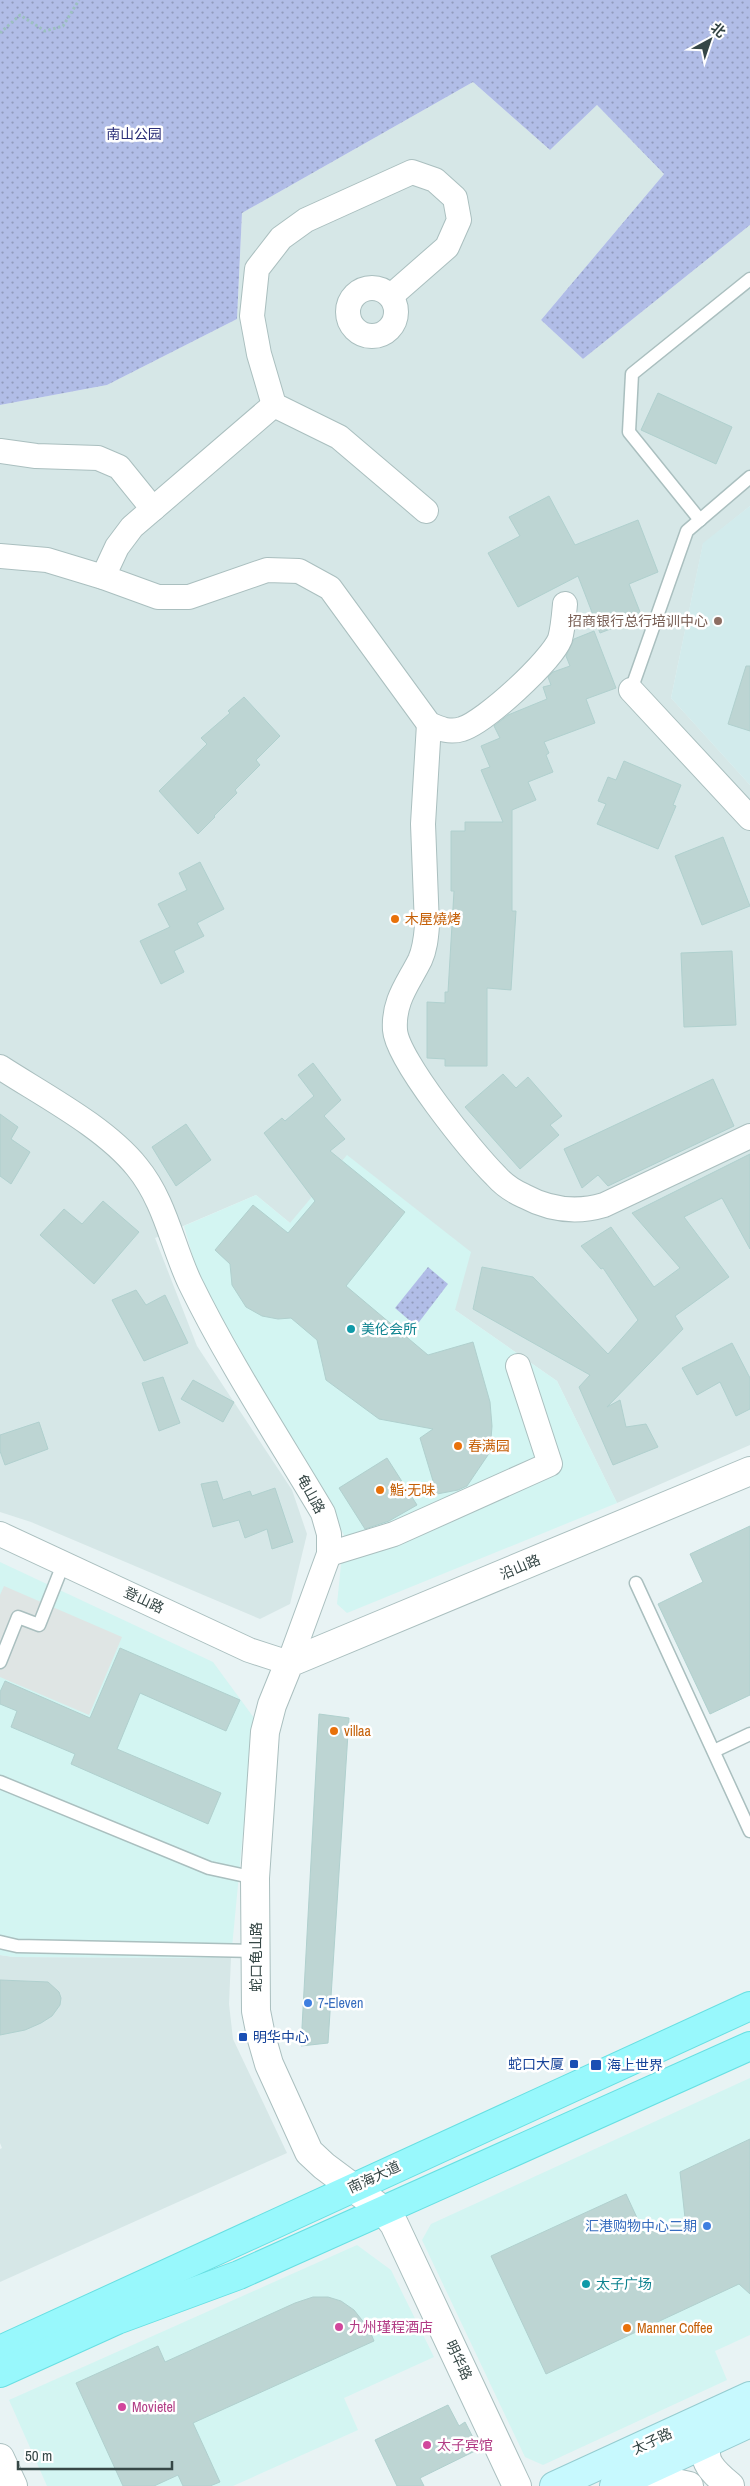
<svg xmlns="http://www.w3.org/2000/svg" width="750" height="2486" font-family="'Archivo Narrow','Noto Sans SC',sans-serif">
  <defs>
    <pattern id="park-dots" width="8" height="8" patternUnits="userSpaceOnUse" patternTransform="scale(1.25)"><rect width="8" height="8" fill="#b1bde7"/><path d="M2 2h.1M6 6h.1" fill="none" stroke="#919bbd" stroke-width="1.8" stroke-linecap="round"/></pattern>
  </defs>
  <rect width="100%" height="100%" fill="#e8f3f4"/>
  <g fill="#d6e7e7">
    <polygon points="473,82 550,150 597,105 664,174 541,320 583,359 750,225 750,506 703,544 671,698 750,785 750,1445 617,1503 557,1381 455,1310 290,1223 256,1195 155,1238 197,1346 292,1490 307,1534 290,1604 260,1619 31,1522 0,1512 0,405 107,385 237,319 242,213"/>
    <polygon points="0,1955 14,1957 231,1958 229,2004 233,2039 287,2153 0,2282 0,2149 2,2148 0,2143"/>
  </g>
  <g fill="#d3f5f2">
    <polygon points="347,1155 471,1252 455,1310 557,1381 617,1503 347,1613 337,1604 344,1535 221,1319 196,1268 184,1226 256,1195 290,1223"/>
    <polygon points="0,1562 213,1662 254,1718 231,1958 14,1957 0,1955"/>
    <polygon points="750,2078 750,2335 715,2351 727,2380 543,2465 525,2457 422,2240 431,2224"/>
    <polygon points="357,2245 391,2270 434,2357 344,2398 358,2430 233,2486 47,2486 9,2400"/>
  </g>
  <polygon fill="#d2ebec" points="750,506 750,785 671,698 703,543"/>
  <g fill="url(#park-dots)">
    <polygon points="0,0 750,0 750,225 583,359 541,320 664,174 597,105 550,150 473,82 242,213 237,319 107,385 0,405"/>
    <polygon points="428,1267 448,1284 416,1326 395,1308"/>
  </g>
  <polygon fill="#dfe5e4" points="4,1586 122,1637 89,1715 0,1677 0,1595"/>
  <g fill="#bdd5d3" stroke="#b0d0ce">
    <polygon points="658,393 732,427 716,464 641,430"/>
    <polygon points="549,496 575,545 638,520 658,572 629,584 642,617 600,633 578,576 518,607 488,553 520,536 509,517"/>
    <polygon points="594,631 616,688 586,699 595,723 544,742 549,753 546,755 553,772 528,782 536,800 512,810 512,911 516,911 511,990 487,988 487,1066 445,1066 445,1059 427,1058 427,1002 445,1003 445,992 448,992 454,891 451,891 451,831 465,831 465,822 503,822 481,770 490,767 481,746 500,738 494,726 508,715 547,699 543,687 551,685 548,677 553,672 570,666 566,656 574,639"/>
    <polygon points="746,666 750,666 750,731 728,724"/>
    <polygon points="244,697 280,736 256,760 260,765 235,790 237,793 214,816 215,817 198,834 159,791 207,744 201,738 230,713 228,711"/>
    <polygon points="624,761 681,785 673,805 676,806 658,849 597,824 606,804 598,801 608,777 616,780"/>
    <polygon points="723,837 750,906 702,925 675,856"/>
    <polygon points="200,862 224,909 197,923 204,936 174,951 184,972 161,984 140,941 170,927 158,904 187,890 179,873"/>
    <polygon points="732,951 736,1025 684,1027 681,953"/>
    <polygon points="313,1063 341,1100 324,1116 345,1139 330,1151 405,1212 346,1286 428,1355 473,1342 490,1402 492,1426 490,1452 467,1486 458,1490 437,1494 420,1438 433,1429 379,1419 326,1380 317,1340 291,1318 278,1319 262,1316 246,1307 232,1285 230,1264 215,1250 253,1205 288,1233 315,1201 264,1133 282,1118 285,1121 314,1096 298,1075"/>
    <polygon points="503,1074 516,1088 528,1077 562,1116 550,1125 559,1135 520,1169 465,1107"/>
    <polygon points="713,1079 734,1126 608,1186 598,1175 582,1188 564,1149"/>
    <polygon points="0,1114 18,1127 11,1139 30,1152 11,1184 0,1176"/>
    <polygon points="186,1124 211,1160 176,1186 152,1147"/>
    <polygon points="750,1154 750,1249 722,1198 684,1217 729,1277 675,1316 683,1329 607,1407 620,1400 626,1427 646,1424 658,1447 613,1465 579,1387 590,1375 473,1309 482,1267 533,1277 608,1354 638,1320 603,1268 601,1269 581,1246 611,1227 654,1287 680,1268 632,1213"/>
    <polygon points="103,1201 139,1232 94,1284 40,1235 64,1209 82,1224"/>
    <polygon points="136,1290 146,1305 165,1295 188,1343 144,1361 112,1300"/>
    <polygon points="732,1343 750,1378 750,1409 736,1416 720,1382 697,1395 682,1368"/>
    <polygon points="163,1377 180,1423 159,1431 142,1383"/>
    <polygon points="193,1380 234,1402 223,1422 181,1399"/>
    <polygon points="39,1422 48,1449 5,1465 0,1451 0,1435"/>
    <polygon points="387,1458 417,1505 389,1521 365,1529 339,1488"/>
    <polygon points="217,1481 223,1500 250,1491 252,1496 275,1488 293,1542 272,1549 267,1529 245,1538 239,1520 213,1527 201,1484"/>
    <polygon points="750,1526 750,1695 710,1714 658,1604 703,1582 690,1554"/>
    <polygon points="120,1648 240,1700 226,1731 140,1693 117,1749 221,1793 208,1824 71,1764 75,1754 11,1727 17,1711 0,1704 0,1692 5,1681 90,1718"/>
    <polygon points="319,1714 349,1718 328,2043 301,2046"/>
    <polygon points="0,1980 48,1982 59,1992 61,1998 60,2005 52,2016 41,2023 25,2030 0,2035"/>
    <polygon points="750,2139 750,2294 739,2284 546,2374 491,2256 626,2194 644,2233 685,2218 680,2172"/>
    <polygon points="313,2297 328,2297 341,2301 354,2310 369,2329 374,2341 193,2423 220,2482 210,2486 183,2486 178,2475 154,2486 123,2486 76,2383 158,2346 165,2362 295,2303"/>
    <polygon points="448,2405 459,2426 465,2422 479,2449 420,2478 424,2486 397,2486 375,2440"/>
  </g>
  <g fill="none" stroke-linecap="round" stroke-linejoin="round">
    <g stroke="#aabfbf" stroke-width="15">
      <g id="service">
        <polyline points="700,520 629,432 632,374 750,279"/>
        <polyline points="631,690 687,531 750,477"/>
        <polyline points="636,1583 750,1831"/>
        <polyline points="0,1662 18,1617 39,1625 64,1562"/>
        <polyline points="714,1751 750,1734"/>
        <polyline points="0,1782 209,1868 255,1878"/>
        <polyline points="0,1942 17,1946 256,1951"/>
      </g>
    </g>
    <g stroke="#aabfbf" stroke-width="26">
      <g id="minor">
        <circle cx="372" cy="312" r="24"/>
        <polyline points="391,296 447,247 459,220 455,198 435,180 412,172 306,220 281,238 257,269 252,316 259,354 274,405 339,437 426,511"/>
        <polyline points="0,451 36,456 98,458 119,467 153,509"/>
        <path d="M0 556 47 560 103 577 158 597H189L267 570 299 571 330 588 429 724C440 729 450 733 462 729 485 722 551 661 560 639 563 628 564 615 565 604"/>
        <polyline points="103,577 117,547 132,527 274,405"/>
        <polyline points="631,690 750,818"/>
        <path d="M429 724 423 824 427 926C426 938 425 949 420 960 408 984 393 1001 395 1030 397 1060 472 1152 496 1176 503 1184 515 1192 524 1196 550 1210 577 1213 604 1205L750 1136"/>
        <path d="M0 1067C43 1095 105 1127 137 1167 165 1201 172 1245 190 1283 229 1363 278 1437 323 1513L329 1534V1554L289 1663 249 1650 0 1534"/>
        <polyline points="329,1554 394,1534 550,1464 518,1366"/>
      </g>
    </g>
    <g stroke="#aabfbf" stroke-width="30">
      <g id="tertiary">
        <path d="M709 2442C698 2460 717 2475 730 2486"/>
        <polyline points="0,2458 13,2486"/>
        <polyline points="631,2478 657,2479 689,2486"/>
        <polyline points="517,2486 394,2224 383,2210 324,2166 309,2152 269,2064 261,2036 256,2011 255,1878 265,1732 272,1705 289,1663 750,1471"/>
      </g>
    </g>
    <g stroke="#95ccd0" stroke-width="30">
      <g id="secondary">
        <polyline points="554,2486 750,2396"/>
        <polyline points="614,2486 750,2423"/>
      </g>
    </g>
    <g stroke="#67dfe2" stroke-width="30">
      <g id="primary">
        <polyline points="0,2350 750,2006"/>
        <polyline points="0,2373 117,2320 239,2275 750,2046"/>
      </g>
    </g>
    <polyline stroke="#9cc0c0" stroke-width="3" stroke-dasharray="2.5 2.5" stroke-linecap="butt" points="0,33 20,15 45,31 63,26 79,0"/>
    <use href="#service" stroke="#fff" stroke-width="12"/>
    <use href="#minor" stroke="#fff" stroke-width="24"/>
    <use href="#tertiary" stroke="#fff" stroke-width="28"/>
    <use href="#secondary" stroke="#c7f9fe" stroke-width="28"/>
    <use href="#primary" stroke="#98f8fc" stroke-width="28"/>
  </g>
  <circle fill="#8d6e63" stroke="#fff" stroke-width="2" cx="718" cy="621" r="5"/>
  <g fill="#e8710a" stroke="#fff" stroke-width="2">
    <circle cx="395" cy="919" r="5"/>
    <circle cx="458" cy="1446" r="5"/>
    <circle cx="380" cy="1490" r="5"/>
    <circle cx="334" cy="1731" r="5"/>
    <circle cx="627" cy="2328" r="5"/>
  </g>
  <g fill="#0f9aa8" stroke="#fff" stroke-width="2">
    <circle cx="351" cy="1329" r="5"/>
    <circle cx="586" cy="2284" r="5"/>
  </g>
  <g fill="#3f7fe0" stroke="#fff" stroke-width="2">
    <circle cx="308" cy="2003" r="5"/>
    <circle cx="707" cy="2226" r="5"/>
  </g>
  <g fill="#1a4fb4" stroke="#fff" stroke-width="2">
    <rect x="238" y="2032" width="10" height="10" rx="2.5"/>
    <rect x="569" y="2059" width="10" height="10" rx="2.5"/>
    <rect x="590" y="2059" width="12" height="12" rx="2.5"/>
  </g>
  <g fill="#d1479c" stroke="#fff" stroke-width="2">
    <circle cx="339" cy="2327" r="5"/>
    <circle cx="122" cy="2407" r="5"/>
    <circle cx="427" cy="2445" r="5"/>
  </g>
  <g text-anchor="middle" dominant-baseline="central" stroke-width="5" stroke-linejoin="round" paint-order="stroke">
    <g font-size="14" fill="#2a2e78" stroke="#fff">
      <text x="134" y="134">南山公园</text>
    </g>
    <g font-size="14" fill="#785e54" stroke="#fff" text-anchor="end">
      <text x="708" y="621">招商银行总行培训中心</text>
    </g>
    <g font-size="14" fill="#c56008" stroke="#fff" text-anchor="start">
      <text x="405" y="919">木屋燒烤</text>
      <text x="468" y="1446">春满园</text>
      <text x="390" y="1490">鮨·无味</text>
      <text x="344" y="1731">villaa</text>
      <text x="637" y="2328">Manner Coffee</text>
    </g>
    <g font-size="14" fill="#0d838f" stroke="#fff" text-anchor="start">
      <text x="361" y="1329">美伦会所</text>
      <text x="596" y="2284">太子广场</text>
    </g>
    <g font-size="14" fill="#364746" stroke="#fff">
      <text transform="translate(311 1494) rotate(61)">龟山路</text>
      <text transform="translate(520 1567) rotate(-23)">沿山路</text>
      <text transform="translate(144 1600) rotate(25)">登山路</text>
      <text transform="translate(256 1957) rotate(-90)">蛇口龟山路</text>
      <text transform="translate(374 2177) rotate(-25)">南海大道</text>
      <text transform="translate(459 2360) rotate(65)">明华路</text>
      <text transform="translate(652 2441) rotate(-25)">太子路</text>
    </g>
    <g font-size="14" fill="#366cbe" stroke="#fff" text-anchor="start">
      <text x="318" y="2003">7-Eleven</text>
      <text x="697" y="2226" text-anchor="end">汇港购物中心二期</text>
    </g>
    <g font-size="14" fill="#164399" stroke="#fff" text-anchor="start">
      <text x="253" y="2037">明华中心</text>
      <text x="564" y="2064" text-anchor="end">蛇口大厦</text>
      <text x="607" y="2065">海上世界</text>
    </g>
    <g font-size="14" fill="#b23c85" stroke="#fff" text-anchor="start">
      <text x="349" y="2327">九州瑾程酒店</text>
      <text x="132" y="2407">Movietel</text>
      <text x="437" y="2445">太子宾馆</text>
    </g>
  </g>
  <g transform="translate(710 40) rotate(40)" stroke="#ffffff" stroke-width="4" paint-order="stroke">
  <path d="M0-4L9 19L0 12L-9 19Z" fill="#364746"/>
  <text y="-8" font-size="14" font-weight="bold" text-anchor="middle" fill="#364746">北</text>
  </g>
  <path d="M18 2461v8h154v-8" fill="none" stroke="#364746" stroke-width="2.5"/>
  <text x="25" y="2461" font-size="15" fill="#364746" stroke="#ffffff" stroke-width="4" paint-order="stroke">50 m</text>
</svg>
